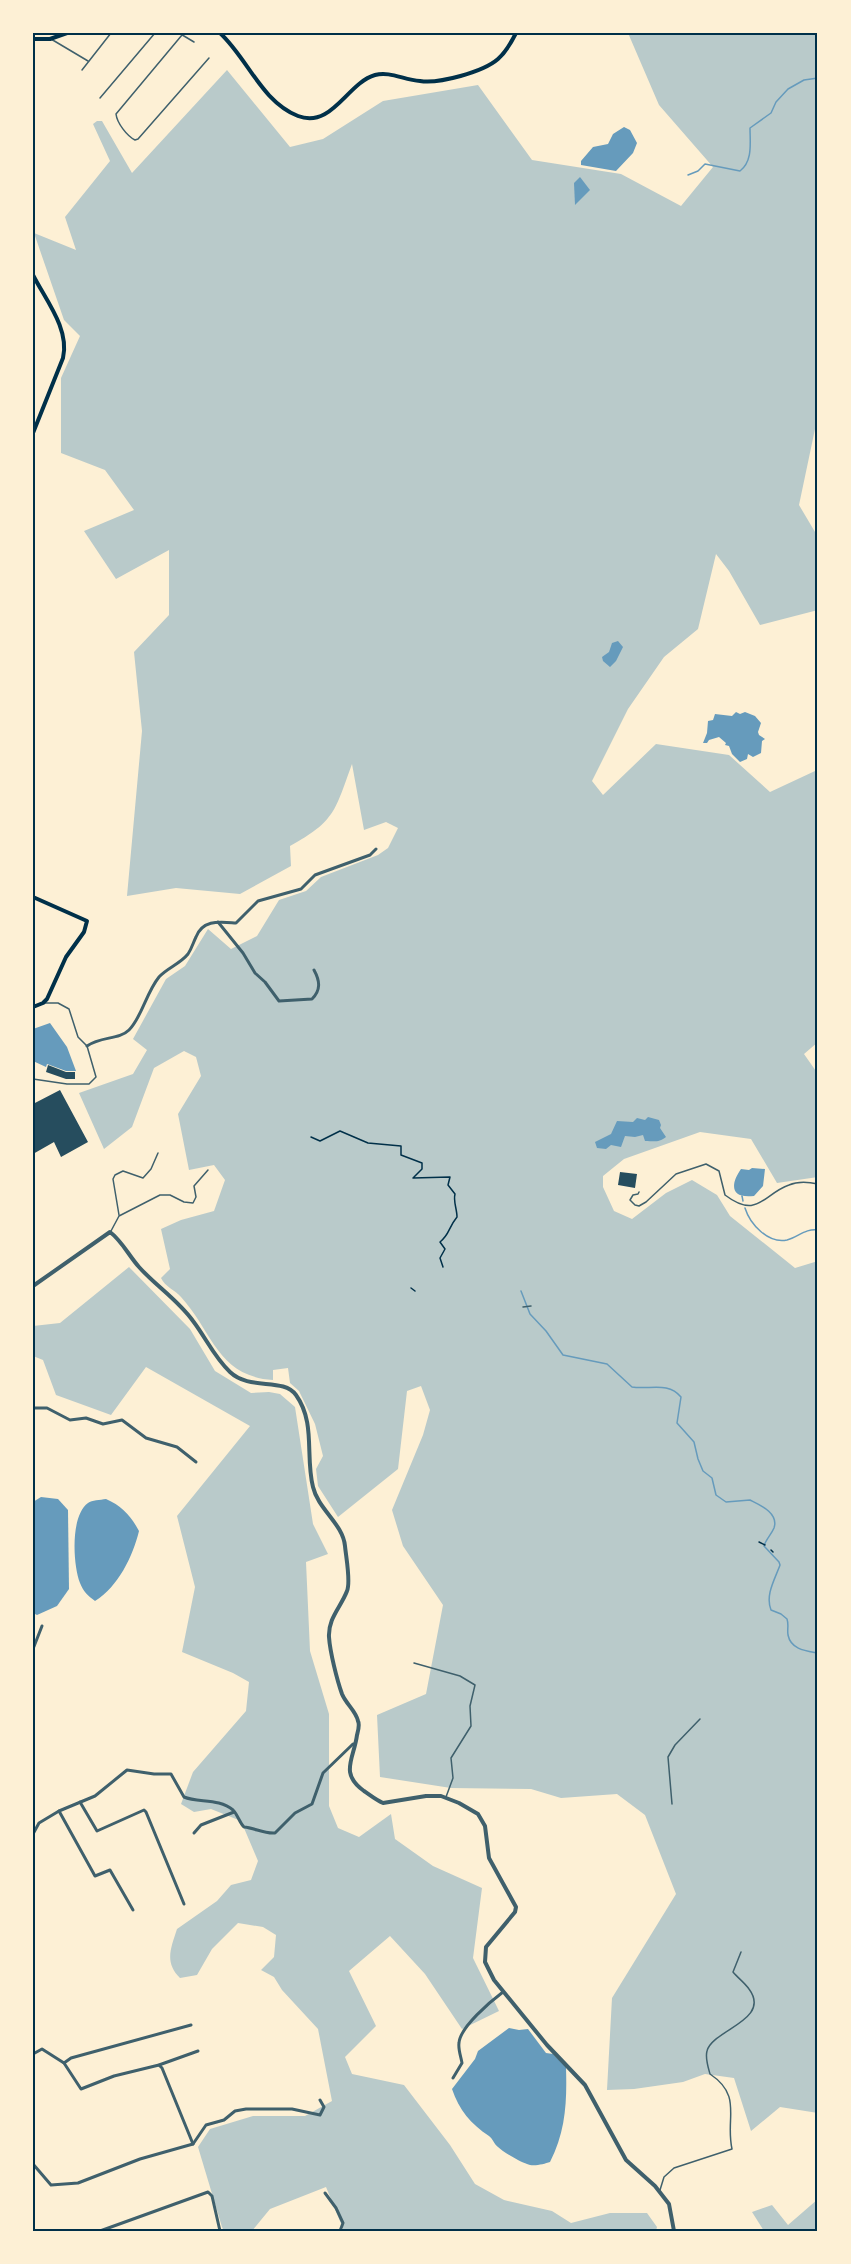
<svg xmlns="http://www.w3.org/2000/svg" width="851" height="2264" font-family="'Public Sans',sans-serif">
  <rect width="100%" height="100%" fill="#fdf0d5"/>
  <g fill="#b9caca">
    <path d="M628 33H818V428L815 429 799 505 818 537V610L760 625 729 571 716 554 698 629 664 657 628 709 592 781 603 795 656 744 729 755 770 792 815 771 818 774V1042L804 1054 818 1074V1177L777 1183 751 1139 700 1132 624 1159 603 1176V1187L614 1211 632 1219 666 1193 692 1180 717 1195 730 1216 795 1268 818 1261V2113L780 2107 751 2131 734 2078 705 2074 683 2082 634 2089 607 2090 612 1998 676 1894 645 1815 617 1794 561 1798 531 1789 451 1788 380 1777 377 1715 426 1694 443 1605 403 1546 392 1510 423 1435 430 1410 421 1386 407 1391 398 1469 338 1517 318 1486 316 1469 323 1456 315 1424 299 1391 290 1383 288 1368 273 1370V1380C217 1376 213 1332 181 1297 175 1290 165 1287 161 1278L170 1269 161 1229 181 1220 214 1211 225 1180 214 1165 189 1170 178 1114 201 1076 196 1057 184 1051 154 1068 132 1127 104 1149 79 1093 133 1074 147 1050 133 1039 166 979 185 966 208 929 231 949 257 936 279 900 306 891 321 877 378 855 388 848 398 828 386 822 364 830 352 764C335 810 336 821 290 846L291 866 240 894 176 888 127 896 142 731 134 652 169 615V550L116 579 84 531 134 510 105 470 61 453V378L80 336 64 320 34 233 76 250 65 217 110 161 93 124 97 121H102L132 173 227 70 290 147 323 139 383 101 478 85 532 160 621 174 681 206 713 167 659 105Z"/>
    <path d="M129 1267 190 1329 215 1371 251 1393 269 1392 280 1394 295 1407 313 1524 328 1554 306 1562 310 1651 329 1714V1806L338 1828 359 1837 391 1814 395 1839 433 1866 482 1888 473 1958 499 2011 462 2029 425 1974 390 1936 349 1971 376 2026 345 2057 352 2074 404 2085 450 2145 475 2184 504 2200 552 2211 571 2223 610 2213H647L657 2227 656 2231H344L326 2187 270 2209 252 2231H224L222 2227 198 2147 210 2129 253 2116H305L332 2101 318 2029 282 1990 274 1977 261 1970 274 1957 276 1935 263 1927 238 1923 212 1949 197 1975 180 1978C164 1962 171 1948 177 1929L217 1901 231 1885 251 1880 258 1861 241 1821 211 1809 194 1812 181 1804 193 1772 246 1711 249 1682 233 1673 182 1652 195 1587 177 1516 250 1426 146 1367 111 1415 56 1395 43 1360 33 1356V1326L60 1323Z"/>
    <polygon points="818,2199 818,2231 764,2231 752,2212 772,2205 788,2225"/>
  </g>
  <g fill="#669bbc">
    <polygon points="624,127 630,130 637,143 633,153 616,171 581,165 581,161 593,147 608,144 613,134"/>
    <polygon points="580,177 590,190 575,205 574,183"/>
    <polygon points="618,641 623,647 616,661 610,667 603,661 602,657 609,652 612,643"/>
    <polygon points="736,712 740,714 745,712 755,716 761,723 758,732 759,735 765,739 762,741 761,753 753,757 748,754 747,759 740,762 732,754 729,746 725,745 726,743 719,737 709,740 707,743 703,743 707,733 708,721 713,720 715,714 732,716"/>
    <polygon points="50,1023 67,1047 76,1071 66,1071 47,1064 46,1067 33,1061 33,1029"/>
    <path d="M648 1117 659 1120 661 1125 660 1128 666 1137C658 1143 654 1141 645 1141L643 1135 635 1137 625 1136 621 1147 611 1145 606 1149 597 1148 595 1142 611 1134 617 1121 633 1122 637 1118 645 1120Z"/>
    <path d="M752 1168 765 1169 763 1186 754 1196C729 1199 731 1183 741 1169L749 1170Z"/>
    <polygon points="41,1497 58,1499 68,1510 69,1589 57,1606 37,1615 33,1613 33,1502"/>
    <path d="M106 1499C122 1506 131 1516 139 1531 133 1556 118 1587 95 1601 88 1596 83 1591 80 1583 73 1565 70 1516 88 1503 92 1500 100 1500 106 1499Z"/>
    <path d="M509 2028 519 2030 528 2029 546 2053 553 2054 566 2067C567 2101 566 2131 550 2162 544 2164 533 2167 527 2164 520 2162 503 2152 498 2147 494 2144 493 2139 489 2136 471 2124 459 2110 452 2089L475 2059 478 2051Z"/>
  </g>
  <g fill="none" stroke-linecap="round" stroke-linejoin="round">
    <g stroke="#669bbc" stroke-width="1.5">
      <path d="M688 175 698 171 705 164 740 171C753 161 750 143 750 128L771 113 776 102 788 89 804 80 818 78"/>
      <polyline points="742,1196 743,1201"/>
      <path d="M745 1208C750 1224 768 1244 787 1240 798 1237 806 1228 818 1230"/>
      <path d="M521 1291 530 1314 546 1331 563 1355 607 1364 632 1387C649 1390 668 1381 681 1397L677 1423 694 1442 698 1459 703 1471 712 1478 716 1495 726 1502 750 1500C760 1505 779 1513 774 1528 771 1535 766 1539 764 1546L779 1562 780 1565C775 1579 765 1595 771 1610L781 1614 787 1619C789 1625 787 1629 788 1635 791 1650 807 1651 818 1653"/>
    </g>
  </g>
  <g fill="#264d5e">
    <polygon points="48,1065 66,1072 75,1072 75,1079 66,1079 46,1072"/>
    <polygon points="60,1090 88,1142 61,1157 54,1142 33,1154 33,1104"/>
    <polygon points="620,1172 637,1174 635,1188 618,1185"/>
  </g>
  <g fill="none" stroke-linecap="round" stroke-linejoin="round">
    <g stroke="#003049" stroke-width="1.5">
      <path d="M311 1137 320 1141 340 1131 368 1143 401 1146V1155L422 1163V1169L413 1178 450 1177 448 1185 455 1194C453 1201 457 1209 457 1217 448 1228 450 1234 440 1242L445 1249 440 1258 443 1267"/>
      <polyline points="411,1288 415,1291"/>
      <polyline points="759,1542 765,1545"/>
      <polyline points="771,1550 773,1552"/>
    </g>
    <g stroke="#3f606c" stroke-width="1.5">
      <polyline points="179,33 194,42"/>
      <path d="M182 35 116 114C117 123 127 136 135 140L138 139 209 58"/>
      <polyline points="51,39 88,61"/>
      <polyline points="82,70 111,33"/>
      <polyline points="100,98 155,33"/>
      <polyline points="33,1079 67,1084 89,1084 96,1077 87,1046 78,1037 69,1009 58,1003 45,1003"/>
      <path d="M639 1192 638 1194 633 1195 630 1200 635 1205 639 1206 646 1202 676 1174 706 1164 719 1171 725 1195C758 1220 763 1194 789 1185 798 1181 809 1182 818 1184"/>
      <polyline points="119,1215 113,1179 115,1175 123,1171 143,1178 151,1169 158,1153"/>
      <polyline points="111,1231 119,1216 160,1195 170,1195 184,1202 193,1203 196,1197 194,1186 208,1170"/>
      <polyline points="523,1307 531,1306"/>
      <polyline points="414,1663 460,1676 475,1685 470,1706 471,1726 451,1758 453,1778 446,1797"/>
      <polyline points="672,1804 668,1757 675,1745 700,1719"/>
      <path d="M660 2190 664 2177 674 2168 732 2149C725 2118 743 2096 710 2074 708 2067 705 2058 707 2051 712 2030 772 2020 749 1989 745 1983 738 1978 733 1972L741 1952"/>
    </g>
    <g stroke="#3f606c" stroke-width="3">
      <path d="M218 922 243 953 255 973 265 982 279 1001 312 999C321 990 320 981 314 970"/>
      <path d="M87 1046C101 1036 119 1040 129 1030 142 1017 146 993 159 977 167 968 180 964 188 954 192 948 193 943 196 937 203 919 220 922 236 923L258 901 301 889 315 875 370 855 376 849"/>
      <polyline points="33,1408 47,1408 70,1420 86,1418 103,1424 122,1420 146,1438 177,1447 196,1462"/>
      <polyline points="33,1649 42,1626"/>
      <polyline points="80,1802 97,1831 144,1810 146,1812 184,1904"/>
      <polyline points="59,1811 95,1876 110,1870 133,1910"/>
      <polyline points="194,1833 201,1825 234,1812"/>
      <path d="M33 1834 39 1823 59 1811 95 1796 127 1770 154 1774H171L184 1797C198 1803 219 1798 233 1810 238 1815 239 1822 244 1827 255 1828 264 1834 275 1833L295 1813 312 1804 323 1773 353 1744H355"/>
      <polyline points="33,2054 42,2049 64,2063 81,2089 114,2076 159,2065 198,2051"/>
      <polyline points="64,2063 71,2058 191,2025"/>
      <polyline points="159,2065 162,2068 193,2144"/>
      <path d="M453 2078 462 2063C461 2057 458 2049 459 2043 460 2027 491 2001 503 1992"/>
      <polyline points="33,2164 51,2185 78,2183 140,2159 193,2144 206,2125 224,2120 235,2111 246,2109 292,2109 320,2115 324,2107 320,2100"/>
      <polyline points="325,2193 336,2208 343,2223 340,2231"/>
      <polyline points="100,2231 208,2192 212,2196 220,2231"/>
    </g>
    <path stroke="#3f606c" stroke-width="4" d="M33 1286 110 1232C122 1241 129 1256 139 1267 156 1286 178 1300 193 1321 206 1338 214 1357 230 1372 250 1391 283 1377 296 1395 316 1423 305 1456 313 1487 318 1509 343 1524 345 1546 346 1557 351 1582 347 1591 341 1607 328 1618 329 1637 330 1652 337 1680 342 1694 346 1704 356 1711 358 1721 360 1725 358 1731 357 1735 354 1759 339 1773 364 1791 370 1795 376 1800 383 1803L426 1796H441L459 1803 478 1814 485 1826 489 1858 516 1907 515 1912 486 1947 485 1962 494 1980 547 2045 585 2085 626 2160 655 2186 669 2204 674 2231"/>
    <g stroke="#003049" stroke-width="4">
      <path d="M220 33C248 59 261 101 298 116 332 129 347 83 375 75 390 71 404 80 420 81 439 84 483 72 498 59 506 52 511 43 516 33"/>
      <polyline points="33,39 50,39 67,33"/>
      <path d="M33 275C45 299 70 329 63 358L33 433"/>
      <polyline points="33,897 87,921 84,932 66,957 47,999 43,1003 33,1007"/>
    </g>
  </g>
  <rect width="851" height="2264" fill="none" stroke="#fdf0d5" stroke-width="69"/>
  <rect x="34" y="34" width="782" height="2196" fill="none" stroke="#003049" stroke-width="2"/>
</svg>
